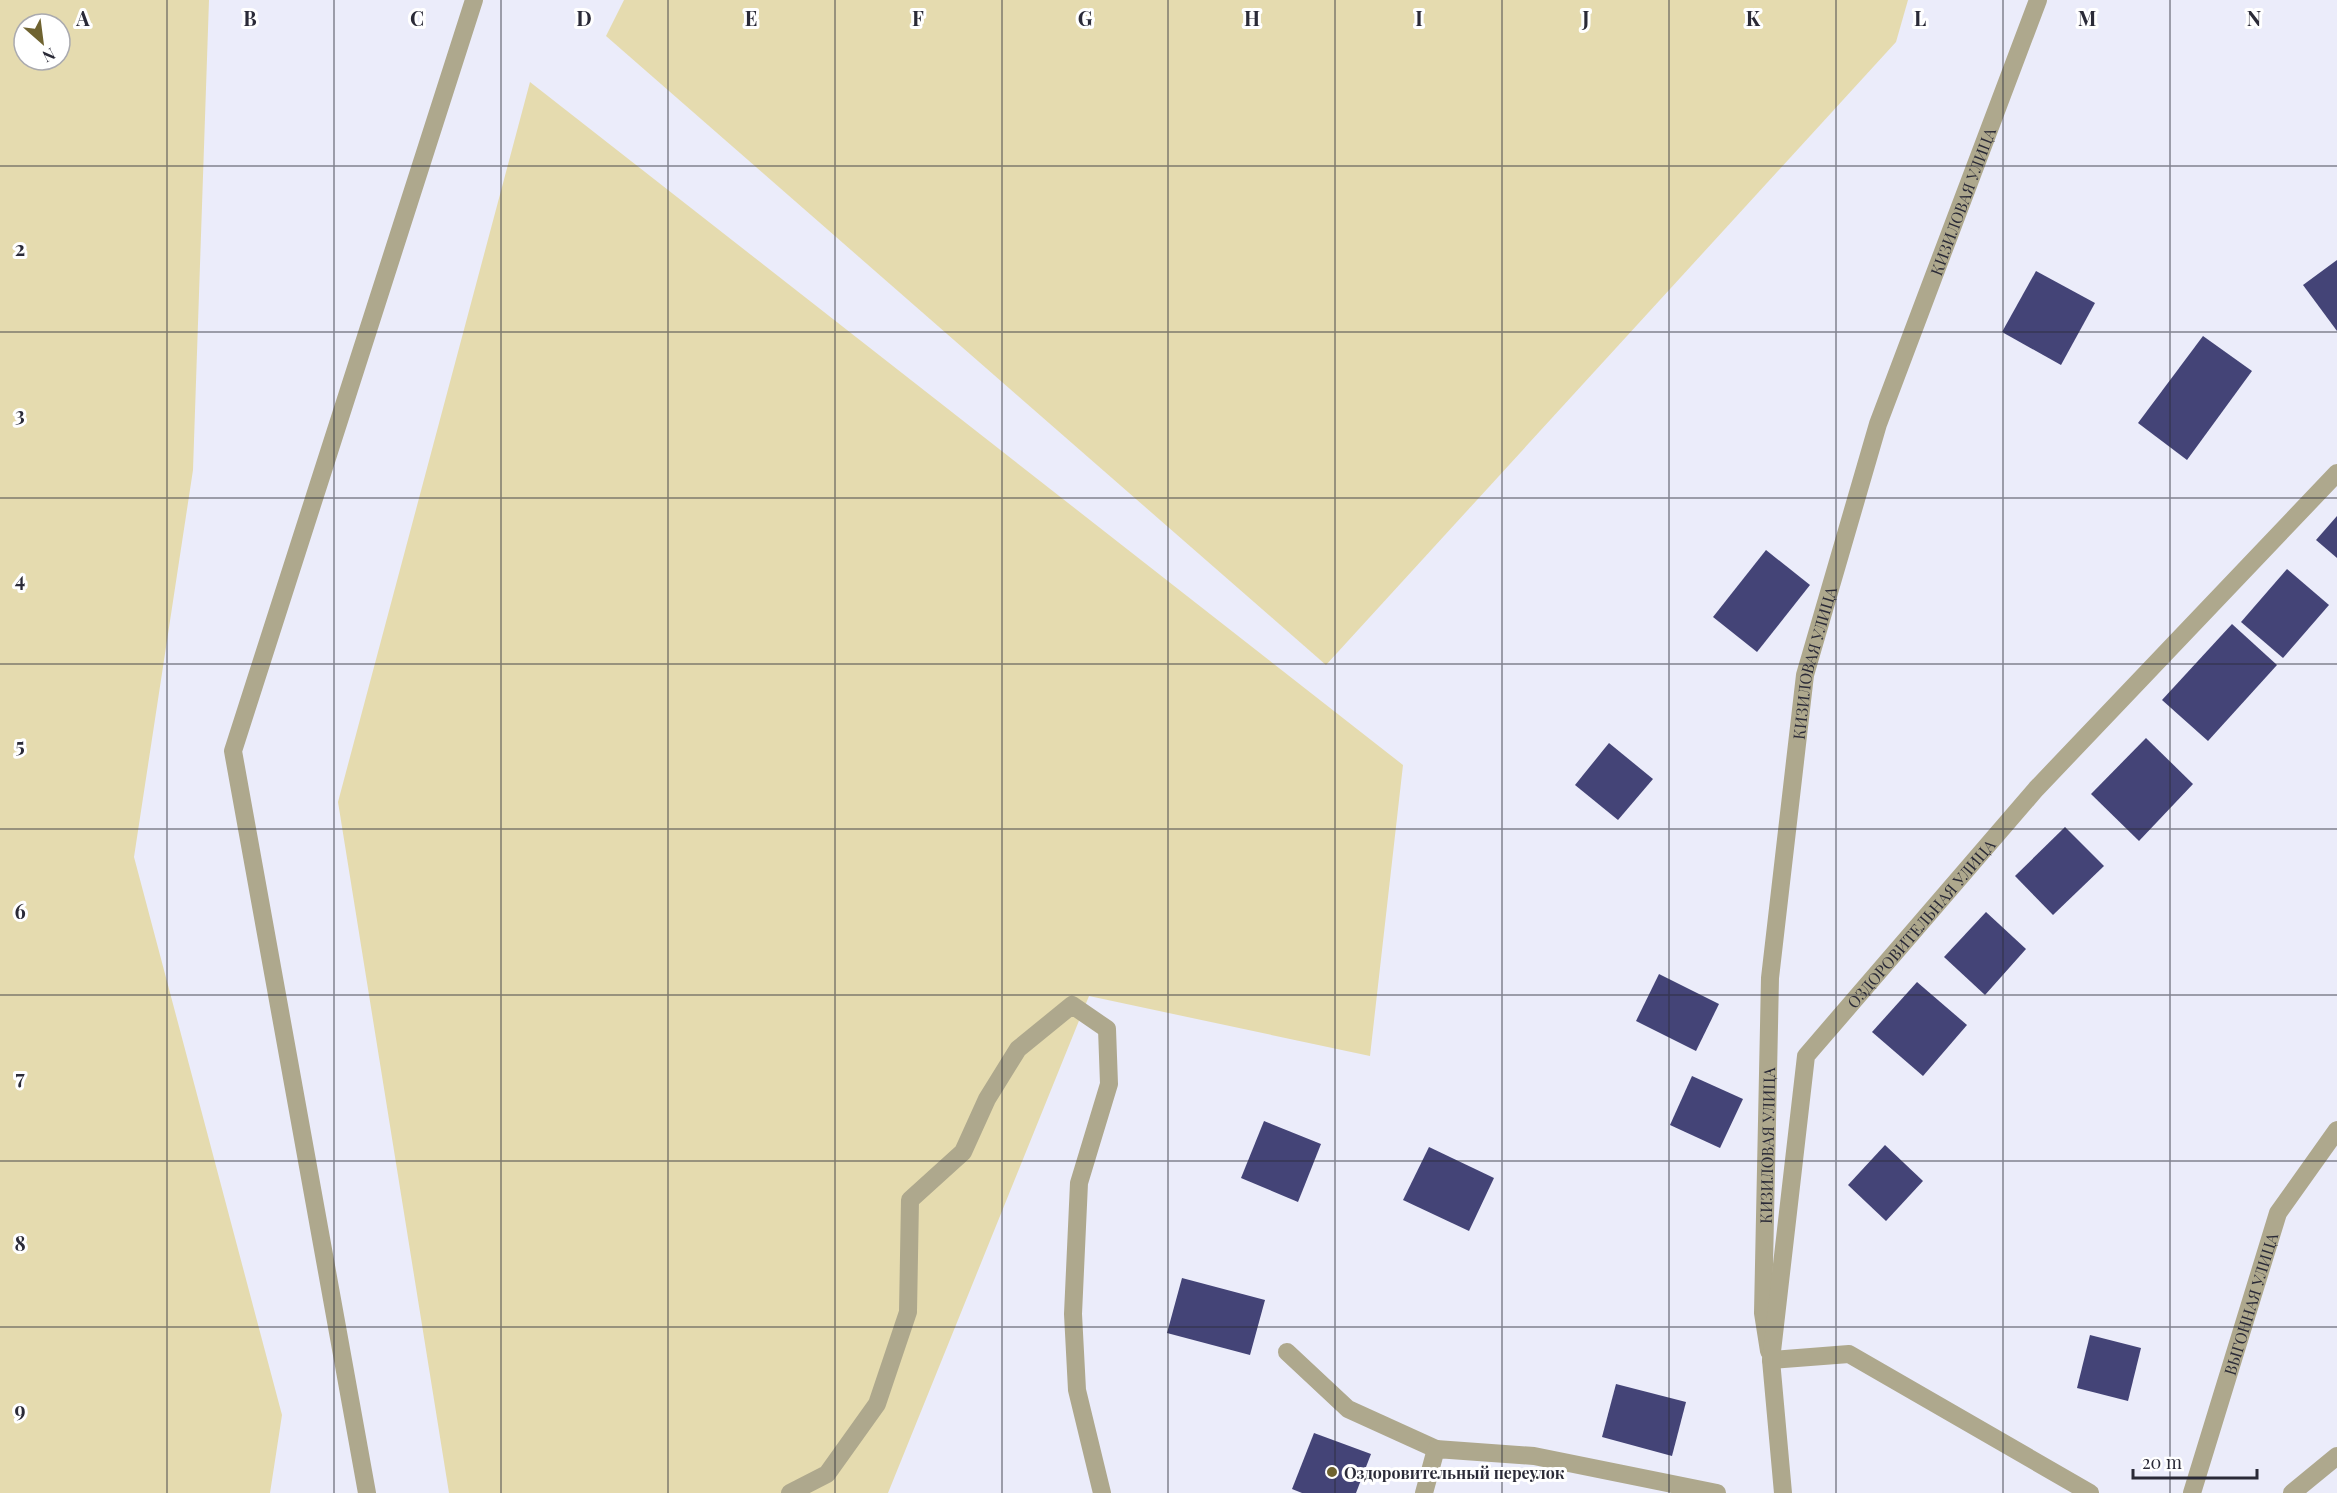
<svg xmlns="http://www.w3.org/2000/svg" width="2337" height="1493" font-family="'Playfair Display',serif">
  <rect width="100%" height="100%" fill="#ebecfa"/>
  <g fill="#e5dbaf" fill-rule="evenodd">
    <path d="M0 0H209L193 470 134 857 282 1415 270 1493H0ZM24 24H60V60H24Z"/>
    <polygon points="624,0 1908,0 1896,42 1326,665 606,36"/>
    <polygon points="530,82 1403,765 1370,1056 1089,996 888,1493 449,1493 338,802"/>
  </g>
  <g fill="#447">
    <polygon points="2337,260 2337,331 2303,285"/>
    <polygon points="2036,271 2095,303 2061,365 2002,332"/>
    <polygon points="2203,336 2252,371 2187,460 2138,423"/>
    <polygon points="2337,516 2337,558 2316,540"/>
    <polygon points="1766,550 1810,585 1757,652 1713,617"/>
    <polygon points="2287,569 2329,605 2283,658 2241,622"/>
    <polygon points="2232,624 2277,665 2208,741 2162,700"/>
    <polygon points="2146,738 2193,784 2139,841 2091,794"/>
    <polygon points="1609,743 1653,779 1618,820 1575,785"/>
    <polygon points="2065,827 2104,866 2053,915 2015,876"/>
    <polygon points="1986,912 2026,949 1985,995 1944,957"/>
    <polygon points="1659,974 1719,1004 1696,1051 1636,1021"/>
    <polygon points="1917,982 1967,1025 1923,1076 1872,1032"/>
    <polygon points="1692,1076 1743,1099 1720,1148 1670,1125"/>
    <polygon points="1264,1121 1321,1144 1298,1202 1241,1178"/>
    <polygon points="1885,1145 1923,1181 1886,1221 1848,1185"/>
    <polygon points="1429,1147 1494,1178 1469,1231 1403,1200"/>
    <polygon points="1182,1278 1265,1300 1250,1355 1167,1333"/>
    <polygon points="2090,1335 2141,1348 2128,1401 2077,1388"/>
    <polygon points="1616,1384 1686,1402 1672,1456 1602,1437"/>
    <polygon points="1314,1433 1371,1454 1356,1493 1302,1493 1292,1489"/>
  </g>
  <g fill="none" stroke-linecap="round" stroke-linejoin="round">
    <g stroke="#aea88d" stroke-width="18">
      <path id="s1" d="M1769 1351 1763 1313 1770 978 1805 675 1878 424 2038 0"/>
      <polyline points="1287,1352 1348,1409 1436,1449"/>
      <polyline points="367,1493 233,751 474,0"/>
      <polyline points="1424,1493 1436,1449 1534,1456 1717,1493"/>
    </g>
    <g stroke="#aea88d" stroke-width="18">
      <polyline points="1771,1360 1849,1354 2090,1493"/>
      <polyline points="790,1493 827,1474 877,1404 908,1312 910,1200 963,1152 987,1099 1018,1049 1072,1005 1107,1029 1109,1084 1079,1183 1073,1314 1077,1390 1102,1493"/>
      <path id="s2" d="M1783 1493 1771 1360 1806 1056 2036 789 2337 473"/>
      <path id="s3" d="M2192 1493 2278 1213 2337 1130"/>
      <polyline points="2292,1493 2337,1456"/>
    </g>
  </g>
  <path fill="none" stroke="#2a2a37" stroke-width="1.5" stroke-opacity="0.55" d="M167 0V1493M334 0V1493M501 0V1493M668 0V1493M835 0V1493M1002 0V1493M1168 0V1493M1335 0V1493M1502 0V1493M1669 0V1493M1836 0V1493M2003 0V1493M2170 0V1493M0 166H2337M0 332H2337M0 498H2337M0 664H2337M0 829H2337M0 995H2337M0 1161H2337M0 1327H2337"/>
  <circle fill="#6f6330" stroke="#fff" stroke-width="2" cx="1332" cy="1472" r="6"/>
  <g text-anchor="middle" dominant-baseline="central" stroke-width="6" stroke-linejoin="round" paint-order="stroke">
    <g font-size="16" fill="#2a2a37" stroke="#fff">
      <text stroke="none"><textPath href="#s1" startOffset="1178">КИЗИЛОВАЯ УЛИЦА</textPath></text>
      <text stroke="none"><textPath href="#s1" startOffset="692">КИЗИЛОВАЯ УЛИЦА</textPath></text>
      <text stroke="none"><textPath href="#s2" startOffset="615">ОЗДОРОВИТЕЛЬНАЯ УЛИЦА</textPath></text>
      <text stroke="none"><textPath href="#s1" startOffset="206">КИЗИЛОВАЯ УЛИЦА</textPath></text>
      <text stroke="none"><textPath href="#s3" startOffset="198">ВЫГОННАЯ УЛИЦА</textPath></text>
    </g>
    <g font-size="16" font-weight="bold" fill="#2a2a37" stroke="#fff" text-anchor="start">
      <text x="1344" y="1472">Оздоровительный переулок</text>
    </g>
  </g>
  <g font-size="20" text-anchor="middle" font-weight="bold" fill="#2a2a37" stroke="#fff" stroke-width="6" stroke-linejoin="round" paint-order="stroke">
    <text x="83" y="26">A</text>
    <text x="250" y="26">B</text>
    <text x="417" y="26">C</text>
    <text x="584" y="26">D</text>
    <text x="751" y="26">E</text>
    <text x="918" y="26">F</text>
    <text x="1085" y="26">G</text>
    <text x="1252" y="26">H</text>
    <text x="1419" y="26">I</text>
    <text x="1586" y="26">J</text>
    <text x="1753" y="26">K</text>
    <text x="1920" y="26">L</text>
    <text x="2087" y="26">M</text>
    <text x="2254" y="26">N</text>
    <text x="20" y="256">2</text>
    <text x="20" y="422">3</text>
    <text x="20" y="587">4</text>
    <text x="20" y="753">5</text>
    <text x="20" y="919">6</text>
    <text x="20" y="1085">7</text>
    <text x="20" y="1251">8</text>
    <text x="20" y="1417">9</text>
  </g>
  <g transform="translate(42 42) rotate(152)"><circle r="28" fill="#ffffff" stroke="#aaaaaf" stroke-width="1.5"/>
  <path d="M0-4.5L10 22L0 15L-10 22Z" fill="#6f6330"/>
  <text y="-9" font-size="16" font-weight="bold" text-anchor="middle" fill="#2a2a37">N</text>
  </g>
  <path d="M2133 1469v9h124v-9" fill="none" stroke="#2a2a37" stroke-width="3"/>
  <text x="2142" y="1469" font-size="18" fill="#2a2a37" stroke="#ffffff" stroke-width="4.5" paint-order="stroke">20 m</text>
</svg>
